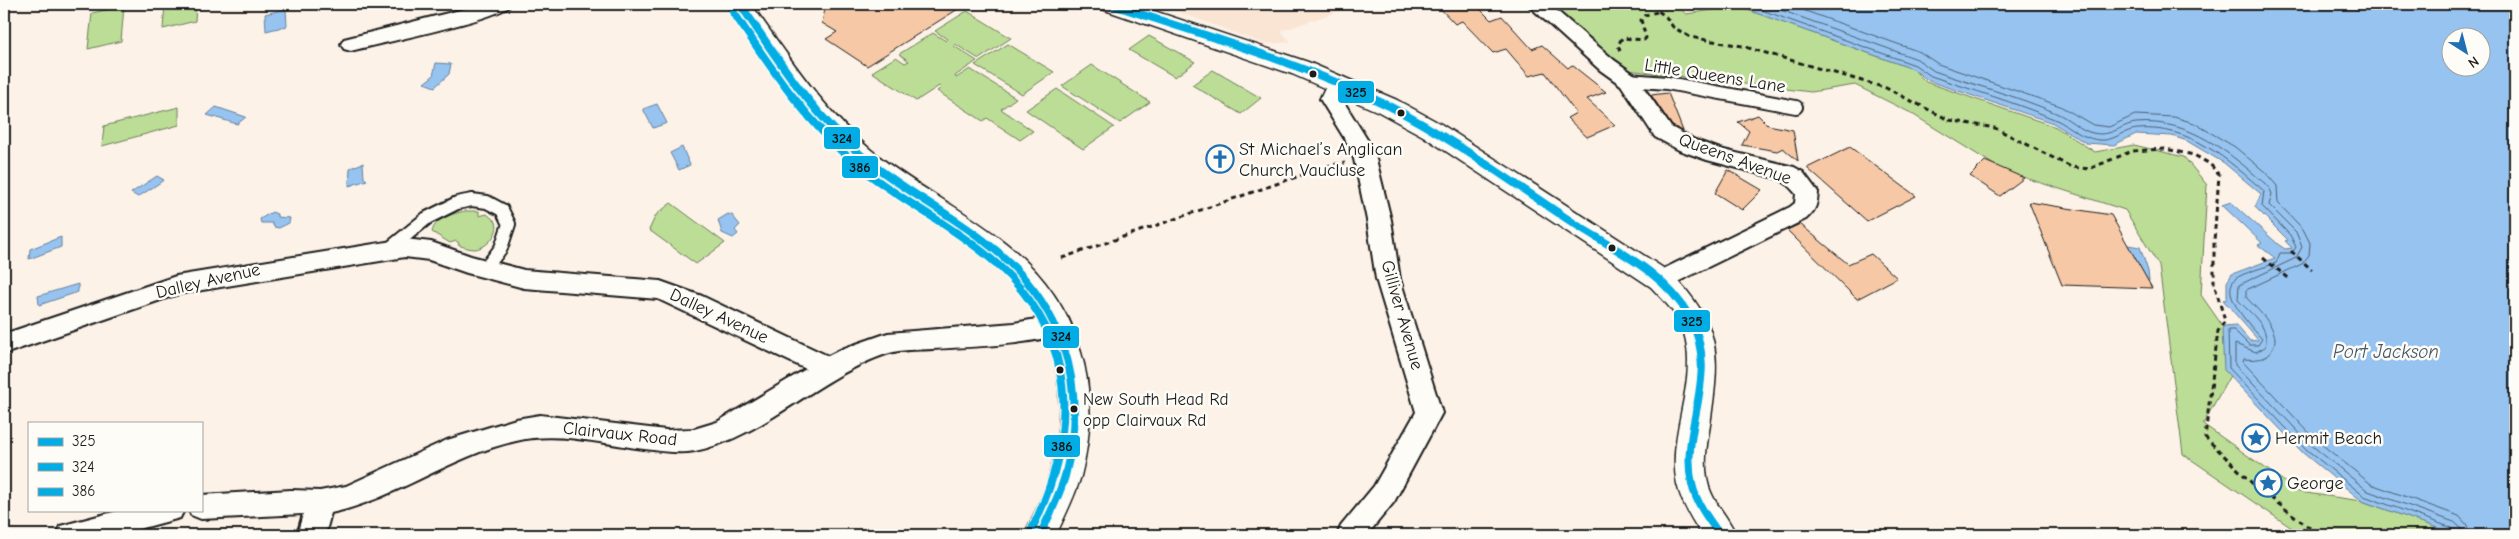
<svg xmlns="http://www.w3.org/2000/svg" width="2519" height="539" font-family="'Comic Neue',sans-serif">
  <rect width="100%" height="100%" fill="#fcf2e7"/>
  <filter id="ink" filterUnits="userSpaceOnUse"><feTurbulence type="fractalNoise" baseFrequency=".02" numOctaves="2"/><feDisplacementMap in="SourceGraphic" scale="10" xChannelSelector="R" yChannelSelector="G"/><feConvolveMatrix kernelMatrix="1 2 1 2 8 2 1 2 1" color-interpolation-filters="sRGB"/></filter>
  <g filter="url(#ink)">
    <polygon fill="#fae5d4" points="1157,4 1360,4 1281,31 1291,42 1265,44"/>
    <g fill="#bcdd96" stroke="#6c7c59">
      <polygon points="165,4 196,4 195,21 163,29"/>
      <polygon points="1544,4 1675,4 1686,14 1733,7 1745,9 1913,69 1926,82 2056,127 2095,152 2134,145 2184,157 2207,185 2201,295 2242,354 2203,424 2299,492 2362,501 2458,535 2302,535 2183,454 2159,266 2125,210 2004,171 1909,112 1855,85 1811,92 1619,69"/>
      <polygon points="124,6 121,41 88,49 92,13"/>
      <polygon points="967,11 1011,38 979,59 955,44 954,46 977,61 955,76 956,78 970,69 1016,98 1001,109 1033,131 1020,140 987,118 983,121 937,91 941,88 939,86 916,101 872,72 896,57 905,63 909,61 899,54 933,33 946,41 947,39 935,31"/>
      <polygon points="1149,36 1195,62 1175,77 1129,50"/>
      <polygon points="1008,44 1054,72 1022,94 975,65"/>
      <polygon points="1092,65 1150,102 1120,123 1062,86"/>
      <polygon points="1213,70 1261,98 1241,114 1192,85"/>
      <polygon points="1057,89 1114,127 1083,149 1026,110"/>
      <polygon points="179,107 179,125 102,146 104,126"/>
      <polygon points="671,203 725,243 696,264 649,230 656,215"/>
      <path d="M465 211H479V216L487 214 496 222C500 233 487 248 475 249 470 249 463 247 458 245L459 243 456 241 450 243 432 232C435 218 452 214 465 211Z"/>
    </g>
    <g fill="#96c3f0" stroke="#65809b" fill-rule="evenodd">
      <path d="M1719 4H2515V535H2457L2362 501 2303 453 2224 370 2222 329 2224 326 2236 325 2250 341 2258 340 2223 300 2227 299V282L2232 274 2275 258 2258 245 2262 243 2222 205 2231 202 2279 245 2285 249 2292 248 2285 241 2288 240 2255 207 2261 194 2224 163 2187 141 2172 136 2136 134 2114 145 2086 143 2053 123 1929 81 1913 69 1745 9ZM2452 38H2482V68H2452Z"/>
      <polygon points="286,9 287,26 266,31 265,14"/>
      <polygon points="436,63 451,64 449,74 435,87 424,83 433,76"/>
      <polygon points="657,104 667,123 653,128 643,109"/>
      <polygon points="216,107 246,117 237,124 207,115"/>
      <polygon points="682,147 690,165 679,170 670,153"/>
      <polygon points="363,163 364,178 367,180 349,186 350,168"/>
      <polygon points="157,176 164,180 138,197 131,193"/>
      <polygon points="272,212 277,214 277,217 290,218 289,223 279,228 274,227 272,223 261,223 260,219"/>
      <polygon points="728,214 732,215 740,225 735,230 738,234 733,238 722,233 718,220"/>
      <polygon points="61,237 61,247 29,259 30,249"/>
      <polygon points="2128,245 2140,247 2148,271 2149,281 2130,277"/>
      <polygon points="78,284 78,292 39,305 38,296"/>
    </g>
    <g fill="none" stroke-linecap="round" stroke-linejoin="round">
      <g stroke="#4d5f71" stroke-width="1">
        <path d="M1745 4 1915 65 1931 76C1972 90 2014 102 2054 119 2065 123 2075 133 2087 137 2112 147 2120 130 2138 129 2190 125 2227 159 2264 191L2262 206 2290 235 2296 247 2292 253H2280L2276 263C2266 267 2242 273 2235 279 2219 295 2252 327 2262 339L2258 345H2249L2234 330H2228L2229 368 2306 449 2364 496 2452 528 2455 535"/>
        <path d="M1764 4 1917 59 1934 71C1974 85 2017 96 2056 113 2068 118 2078 128 2089 132 2111 139 2119 125 2136 123 2190 118 2231 154 2269 187L2272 194 2269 205 2296 232 2302 247 2296 258 2239 285 2238 300C2250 313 2271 327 2265 347L2256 352 2235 344V365L2310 444 2368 491 2454 522 2460 527 2462 535"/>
        <path d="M1786 4 1920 52 1938 64 2060 106 2093 125 2109 127 2135 115 2174 117 2194 123 2235 147 2265 172 2277 186 2278 203 2303 229 2310 243 2309 255 2302 264 2246 290V297C2257 310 2284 331 2272 350 2266 360 2255 360 2244 359L2243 362 2315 439 2371 484 2459 516 2467 525 2469 535"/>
      </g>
    </g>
    <g fill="#f7c8a6" stroke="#1c1c1c">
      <polygon points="826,4 966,4 867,66 826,39 837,32 822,23"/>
      <polygon points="1436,4 1475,4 1491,20 1502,16 1532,49 1542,45 1568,68 1572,65 1606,92 1587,99 1615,125 1587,137 1567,118 1576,113 1545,72 1529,76 1506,49 1493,53 1462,21 1455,24"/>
      <polygon points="1668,93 1683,131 1672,126 1651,95"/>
      <polygon points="1758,115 1768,125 1793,130 1798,161 1783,148 1777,151 1742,145 1749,131 1738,122"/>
      <polygon points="1850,147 1916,196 1867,221 1807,168"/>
      <polygon points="1985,161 2024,178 2000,196 1970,176"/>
      <polygon points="1728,170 1762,190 1742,210 1715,193"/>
      <polygon points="2029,202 2111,215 2152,288 2062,285"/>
      <polygon points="1800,224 1848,264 1871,254 1897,278 1857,299 1787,230"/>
    </g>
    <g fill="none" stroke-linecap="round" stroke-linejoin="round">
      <g stroke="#1c1c1c" stroke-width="16">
        <g id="lane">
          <polyline points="1628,80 1667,83 1796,107"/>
          <polyline points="389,249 427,218 457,203 472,200 487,202 502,210 509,224 501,248 485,269"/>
        </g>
      </g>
      <g stroke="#1c1c1c" stroke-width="4">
        <g id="street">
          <path d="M484 4H512C502 19 376 44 351 51L344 49 341 44 344 39Z"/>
          <path d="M1527 4H1549L1614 60 1635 75 1671 127 1695 140 1720 149 1794 167 1803 172 1818 192C1817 205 1816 210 1806 219L1669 286 1661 289 1653 286 1649 280 1653 274 1790 207 1795 203 1796 194 1787 184 1779 179 1707 160 1679 150 1655 137 1621 85 1600 70Z"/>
          <polygon points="1337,76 1344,78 1347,83 1342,99 1368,141 1376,159 1391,220 1400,279 1442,413 1394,502 1367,535 1337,535 1341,526 1374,486 1416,412 1376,279 1367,220 1354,159 1346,141 1320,99 1330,78"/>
          <path d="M405 239 431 242 471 256 524 270 660 281 702 296 828 356 842 349 888 333 1014 323 1059 315 1068 318 1071 325 1068 332C1025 346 977 346 932 349 918 350 900 349 886 354 818 377 762 438 695 451 679 454 661 451 644 449 603 444 557 431 516 441 450 456 394 500 331 513L325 535H297L303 514 201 519 191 515 189 510H201V495L291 490 320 491 346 486 447 440 516 419 540 415 666 430 694 429 717 422 806 369 658 299 524 288 467 273 429 260 405 257 178 294 4 354V334L176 276Z"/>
          <polygon points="121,510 184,510 180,518 117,535 56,535 60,526"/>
        </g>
      </g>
      <g stroke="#1c1c1c" stroke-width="3">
        <path id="secondary" d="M1099 4H1133L1308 62 1397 100 1441 124 1671 273C1723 327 1720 355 1710 425 1707 443 1704 460 1707 478 1710 501 1728 515 1736 535H1702C1692 520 1681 502 1677 484 1666 434 1699 383 1684 333 1679 315 1664 301 1651 287L1423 136 1379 112 1292 74 1102 9Z"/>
      </g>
      <g stroke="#1c1c1c" stroke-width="3">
        <path id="primary" d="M729 4H751C788 55 822 109 871 150 914 186 965 209 1008 245 1080 304 1104 387 1081 476 1075 496 1065 516 1056 535H1024C1033 516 1044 497 1049 476 1076 382 1051 304 973 246 934 217 891 195 855 164 816 131 786 90 758 48 748 33 737 19 729 4Z"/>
      </g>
      <g stroke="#1c1c1c" stroke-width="3" stroke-dasharray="5 4" stroke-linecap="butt">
        <polyline points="1659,4 1656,9 1666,17 1673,27 1690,37 1742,46 1886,88 1949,120 1995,128 2071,167 2089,169 2132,151 2165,149 2194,155 2210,164 2219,175 2214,241 2214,283 2225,321 2218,331 2205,437 2254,485 2318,534 2323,535"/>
        <polyline points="1620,51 1618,45 1622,38 1644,40 1646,38 1641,20 1645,15 1657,12"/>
        <polyline points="2291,251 2312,270"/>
        <polyline points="1062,258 1331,165 1345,163"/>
        <polyline points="2263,258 2291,280"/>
      </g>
      <use href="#lane" stroke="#fdfcf7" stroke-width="12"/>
      <use href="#street" fill="#fdfcf7" fill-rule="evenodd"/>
      <use href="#secondary" fill="#fdfcf7" fill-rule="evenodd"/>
      <use href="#primary" fill="#fdfcf7" fill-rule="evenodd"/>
      <g stroke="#fdfcf7" stroke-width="11">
        <path id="bus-1" d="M1110 4C1203 35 1300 62 1389 106 1454 139 1514 184 1575 224 1616 250 1665 273 1689 316 1722 374 1679 429 1692 484 1696 503 1709 520 1720 535"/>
      </g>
      <g stroke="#fdfcf7" stroke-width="11">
        <path id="bus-2" d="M740 4C777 58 812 114 862 156 900 188 944 210 983 240 1061 299 1090 381 1065 476 1059 497 1049 516 1040 535"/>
      </g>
      <g stroke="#fdfcf7" stroke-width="11">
        <path id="bus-3" d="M732 10C769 65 806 122 857 165 899 200 949 223 990 258 1079 333 1080 432 1031 531"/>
      </g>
      <use href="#bus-1" stroke="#01ade4" stroke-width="8"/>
      <use href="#bus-2" stroke="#01ade4" stroke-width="8"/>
      <use href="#bus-3" stroke="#01ade4" stroke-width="8"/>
    </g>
  </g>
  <defs>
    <g id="church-ring" transform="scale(1.4375)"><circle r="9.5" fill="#fdfcf7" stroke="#1f6fb2" stroke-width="1.5"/><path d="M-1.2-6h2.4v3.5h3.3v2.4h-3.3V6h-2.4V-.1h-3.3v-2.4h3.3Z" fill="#1f6fb2"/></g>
    <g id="sight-ring" transform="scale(1.4375)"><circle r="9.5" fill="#fdfcf7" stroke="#1f6fb2" stroke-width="1.5"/><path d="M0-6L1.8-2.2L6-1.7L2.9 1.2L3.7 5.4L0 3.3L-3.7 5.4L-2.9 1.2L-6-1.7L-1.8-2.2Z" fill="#1f6fb2"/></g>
  </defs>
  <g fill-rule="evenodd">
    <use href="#church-ring" x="1220" y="159"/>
    <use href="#sight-ring" x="2256" y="438"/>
    <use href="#sight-ring" x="2268" y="483"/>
  </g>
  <g fill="#1c1c1c" stroke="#fdfcf7" stroke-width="2">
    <circle cx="1313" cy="74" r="4.5"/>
    <circle cx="1401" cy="113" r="4.5"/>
    <circle cx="1612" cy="248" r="4.5"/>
    <circle cx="1060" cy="370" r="4.5"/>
    <circle cx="1074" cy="409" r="4.5"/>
  </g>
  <g text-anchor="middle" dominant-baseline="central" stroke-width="5" stroke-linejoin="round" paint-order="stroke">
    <g font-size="17" fill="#1c1c1c" stroke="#fdfcf7" text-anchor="start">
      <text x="1083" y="399">New South Head Rd<tspan x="1083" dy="21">opp Clairvaux Rd</tspan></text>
    </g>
    <g font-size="18" fill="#1c1c1c" stroke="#fdfcf7">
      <text transform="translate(1715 76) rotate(9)">Little Queens Lane</text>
      <text transform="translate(1735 159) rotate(20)">Queens Avenue</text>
      <text transform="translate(208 281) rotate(-13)">Dalley Avenue</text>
      <text transform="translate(1402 315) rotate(74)">Gilliver Avenue</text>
      <text transform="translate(719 316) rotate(25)">Dalley Avenue</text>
      <text transform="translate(620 434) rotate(6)">Clairvaux Road</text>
    </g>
    <g font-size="18" fill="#1c1c1c" stroke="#fdfcf7" text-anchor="start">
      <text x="1239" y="149">St Michael’s Anglican<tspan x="1239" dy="21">Church Vaucluse</tspan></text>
      <text x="2275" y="438">Hermit Beach</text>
      <text x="2287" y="483">George</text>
    </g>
    <g font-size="19" font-style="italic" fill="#475666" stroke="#fdfcf7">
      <text x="2386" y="352">Port Jackson</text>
    </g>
  </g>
  <g stroke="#fdfcf7" stroke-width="2">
    <rect x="1337" y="80" width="38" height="24" rx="5" fill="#01ade4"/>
    <rect x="823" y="126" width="38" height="24" rx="5" fill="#01ade4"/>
    <rect x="841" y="155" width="38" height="24" rx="5" fill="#01ade4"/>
    <rect x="1673" y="309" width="38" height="24" rx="5" fill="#01ade4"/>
    <rect x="1042" y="325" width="38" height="24" rx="5" fill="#01ade4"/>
    <rect x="1043" y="434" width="38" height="24" rx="5" fill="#01ade4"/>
  </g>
  <g font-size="14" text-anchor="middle" font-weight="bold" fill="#111">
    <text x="1356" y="97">325</text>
    <text x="842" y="143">324</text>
    <text x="860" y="172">386</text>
    <text x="1692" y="326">325</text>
    <text x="1061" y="341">324</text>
    <text x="1062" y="451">386</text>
  </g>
  <rect width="2519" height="539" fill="none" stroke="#fdfcf7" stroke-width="20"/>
  <rect x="10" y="10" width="2499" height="519" fill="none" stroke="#1c1c1c" stroke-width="2" filter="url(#ink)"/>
  <rect x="28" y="422" width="175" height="90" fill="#fdfcf7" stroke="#a3a29f"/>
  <rect x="38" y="438" width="25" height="8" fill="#01ade4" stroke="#a3a29f"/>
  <text x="72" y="446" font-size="15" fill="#1c1c1c">325</text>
  <rect x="38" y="463" width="25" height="8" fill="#01ade4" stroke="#a3a29f"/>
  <text x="72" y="472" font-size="15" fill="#1c1c1c">324</text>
  <rect x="38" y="488" width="25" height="8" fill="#01ade4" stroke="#a3a29f"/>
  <text x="72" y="496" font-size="15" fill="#1c1c1c">386</text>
  <g transform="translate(2466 52) rotate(144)"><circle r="24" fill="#fdfcf7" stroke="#a3a29f"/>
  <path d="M0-4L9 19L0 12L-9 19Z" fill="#1f6fb2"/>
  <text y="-8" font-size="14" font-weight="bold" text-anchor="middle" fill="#1c1c1c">N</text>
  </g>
</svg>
